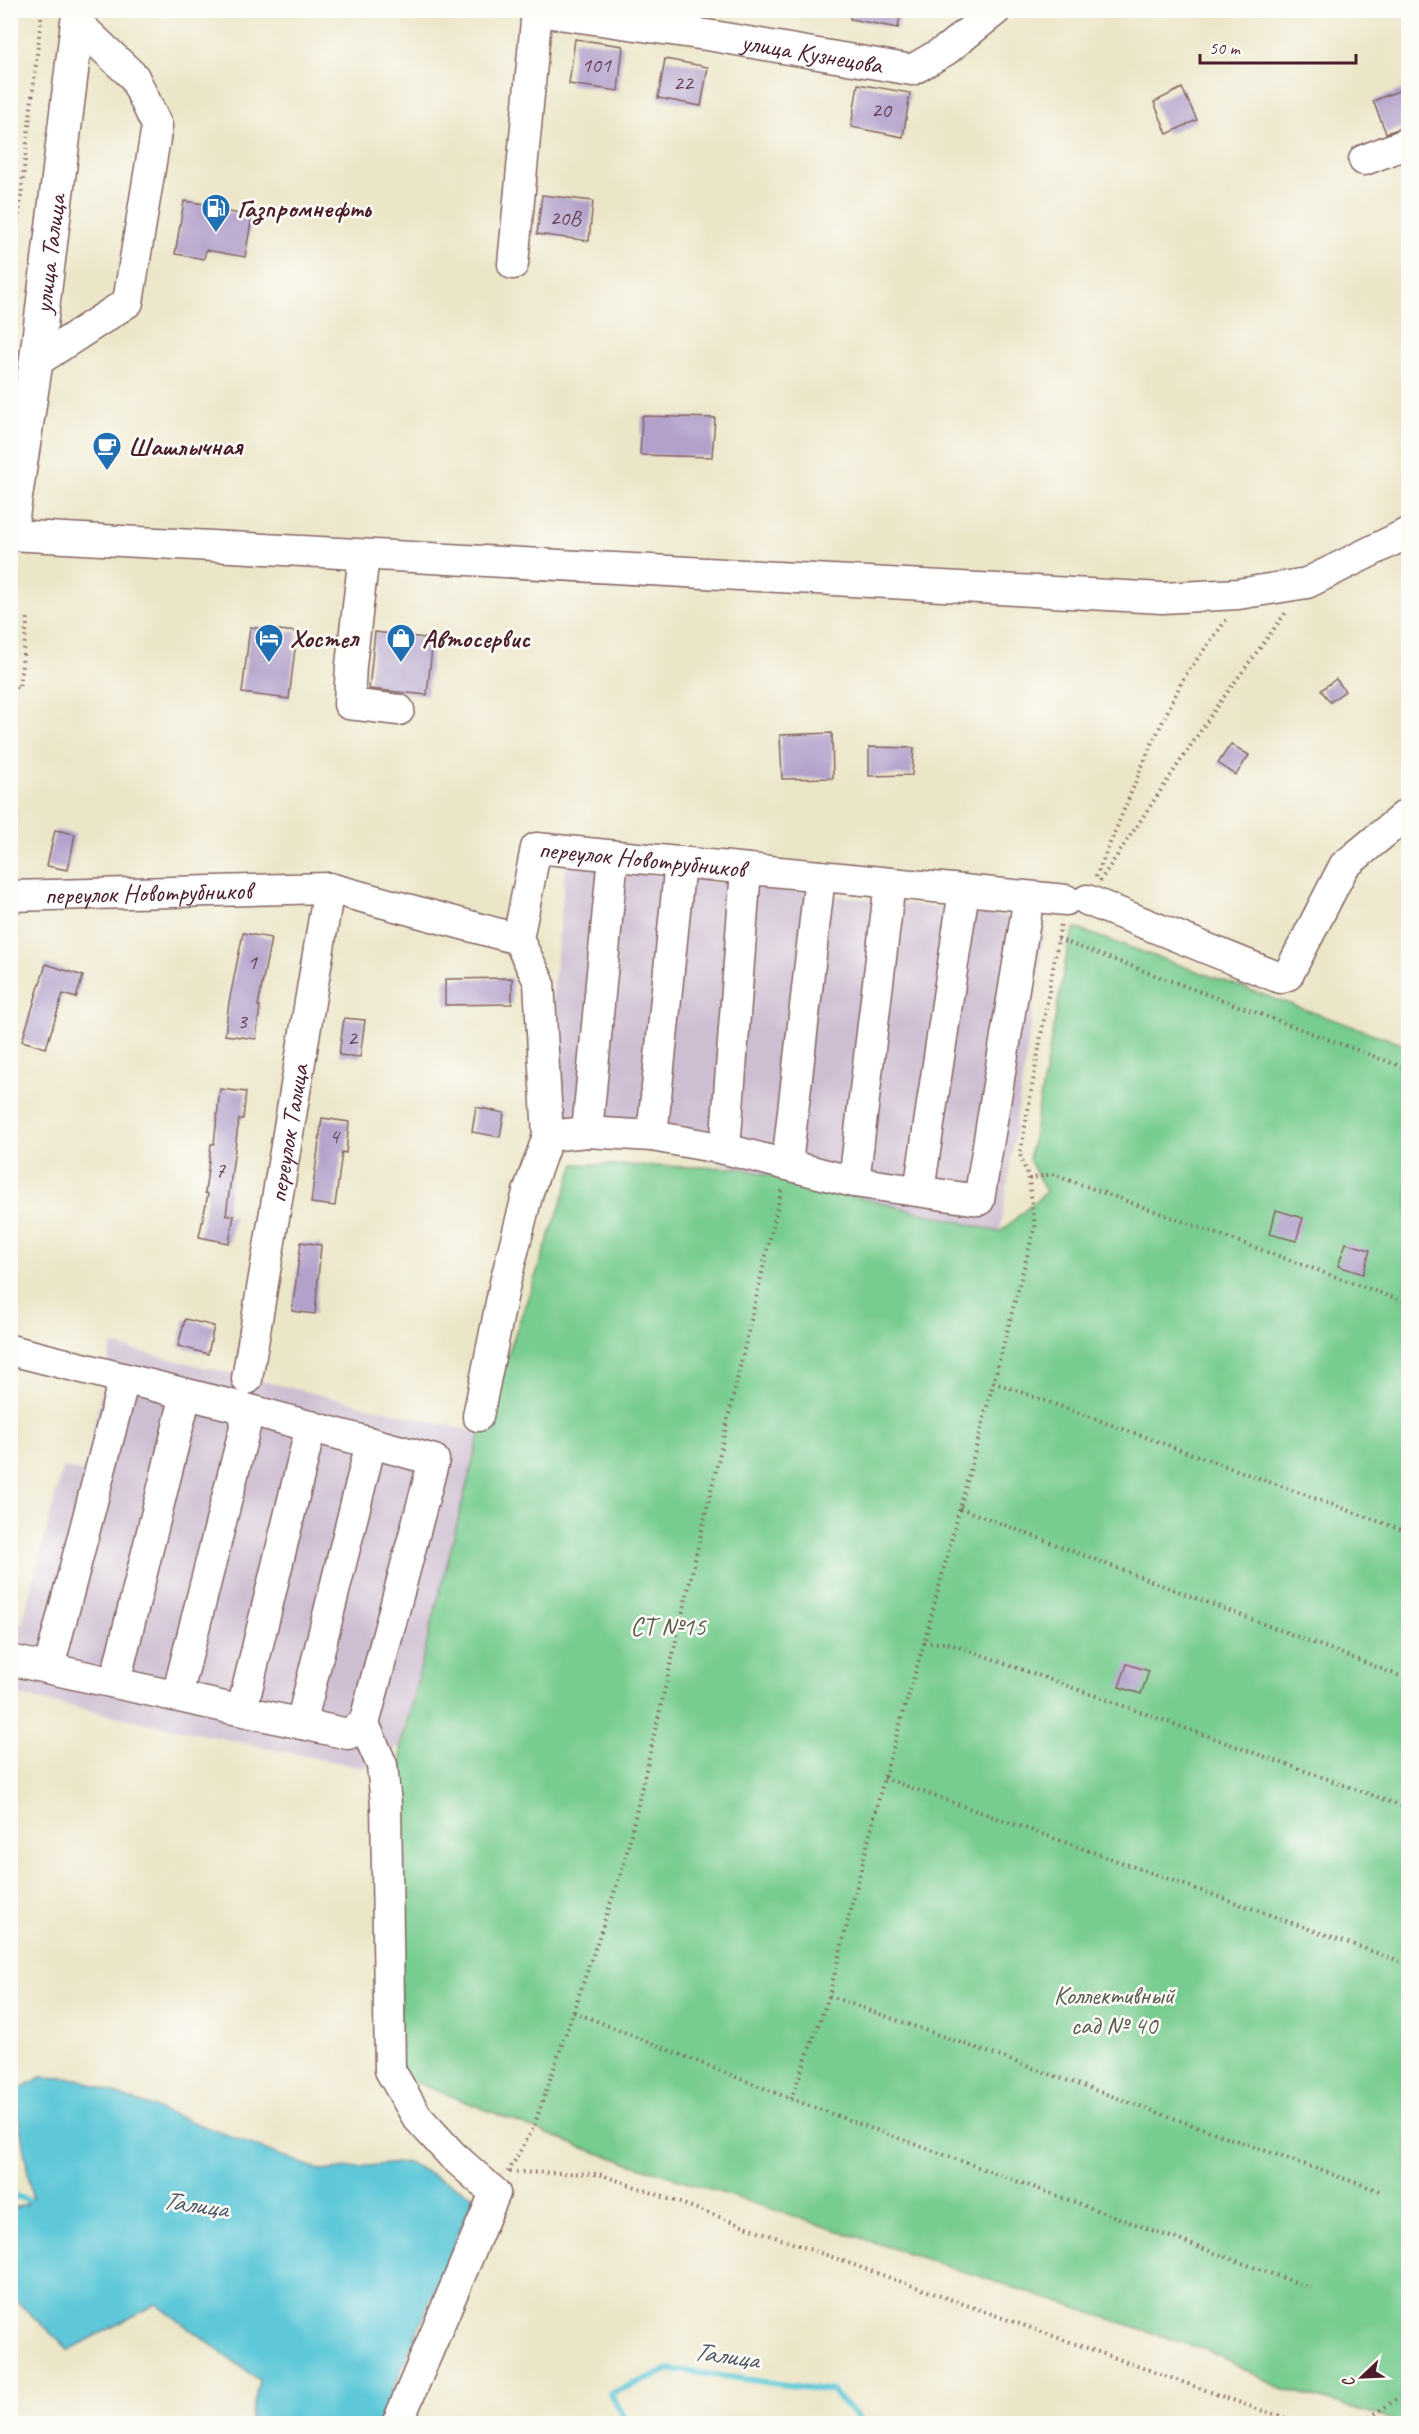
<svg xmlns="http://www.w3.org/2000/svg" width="1419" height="2434" font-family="Caveat,sans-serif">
  <rect width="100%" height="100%" fill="#fdfcf7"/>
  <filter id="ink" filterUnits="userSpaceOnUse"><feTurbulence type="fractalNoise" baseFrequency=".0167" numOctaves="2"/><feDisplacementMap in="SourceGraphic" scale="12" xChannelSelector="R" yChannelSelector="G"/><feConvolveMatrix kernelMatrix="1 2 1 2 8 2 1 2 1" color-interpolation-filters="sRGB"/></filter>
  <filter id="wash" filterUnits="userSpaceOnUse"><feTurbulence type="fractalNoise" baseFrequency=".008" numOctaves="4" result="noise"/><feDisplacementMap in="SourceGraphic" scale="24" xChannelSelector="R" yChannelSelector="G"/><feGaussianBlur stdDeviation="1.35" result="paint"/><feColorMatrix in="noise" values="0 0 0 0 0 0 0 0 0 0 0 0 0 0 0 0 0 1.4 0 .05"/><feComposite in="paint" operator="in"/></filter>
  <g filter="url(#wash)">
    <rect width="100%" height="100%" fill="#ece6c9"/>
    <g fill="#cebed2">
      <polygon points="566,864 1046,921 1000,1232 794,1183 541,1113"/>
      <polygon points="112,1345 480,1433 401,1745 363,1768 11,1694 10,1623 22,1624 63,1467 84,1473"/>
    </g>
    <polygon fill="#77cc8f" stroke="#60765d" stroke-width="1.5" points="1075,928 1408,1046 1408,2423 1396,2423 1375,2414 1280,2388 1209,2351 586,2149 400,2076 401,1745 480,1433 575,1164 740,1168 1000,1232 1046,1192 1029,1159 1069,943"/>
    <polygon fill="#5ec8d8" stroke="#547482" stroke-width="1.5" points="41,2077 78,2079 322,2171 407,2162 474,2196 379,2423 250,2423 259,2380 156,2304 69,2350 11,2296 11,2209 33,2202 14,2092"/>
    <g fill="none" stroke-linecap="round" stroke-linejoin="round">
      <g stroke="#5ec8d8" stroke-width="6">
        <polyline points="10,2194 33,2202 41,2200"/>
        <polyline points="629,2424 610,2394 670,2369 832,2391 864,2424"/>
      </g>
    </g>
    <g id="blocks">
      <g fill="#b3a1cb">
        <polygon points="851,10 901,10 898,28 850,19"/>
        <polygon points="575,39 623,46 618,91 569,84"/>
        <polygon points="665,59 708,67 701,106 658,98"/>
        <polygon points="858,84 910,93 903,137 851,127"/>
        <polygon points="1182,88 1197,120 1167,134 1154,102"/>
        <polygon points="1403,89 1408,102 1408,126 1386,133 1373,101"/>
        <polygon points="542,195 593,201 589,241 537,234"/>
        <polygon points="184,201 211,205 211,209 252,216 245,257 206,250 204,259 175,254"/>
        <polygon points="642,416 715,418 712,457 640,455"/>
        <polygon points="250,627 297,632 289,699 242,693"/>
        <polygon points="375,632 433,639 427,695 369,689"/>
        <polygon points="1336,679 1345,691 1330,702 1321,690"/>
        <polygon points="832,733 833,778 782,779 780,735"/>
        <polygon points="1231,744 1249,755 1236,775 1218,763"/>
        <polygon points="869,747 914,748 912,775 869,776"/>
        <polygon points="55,830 75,834 68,870 47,866"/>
        <polygon points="243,933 271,938 258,1006 260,1006 256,1039 225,1035 229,1002"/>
        <polygon points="46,964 83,976 76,998 63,994 46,1048 22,1041"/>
        <polygon points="512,978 512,1004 445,1005 445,979"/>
        <polygon points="344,1018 365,1020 360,1057 339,1055"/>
        <polygon points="220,1089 246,1092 243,1119 239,1119 226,1215 234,1216 229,1243 199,1237 208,1194 205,1193 211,1144 214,1144"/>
        <polygon points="476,1107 504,1113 500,1137 472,1132"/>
        <polygon points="322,1118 349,1122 346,1153 342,1152 335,1206 311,1203"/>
        <polygon points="1276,1210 1303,1218 1296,1241 1270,1234"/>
        <polygon points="301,1242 321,1245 315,1314 292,1311"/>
        <polygon points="1346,1243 1370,1250 1363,1274 1338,1266"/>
        <polygon points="185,1319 214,1326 208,1354 178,1346"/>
        <polygon points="1127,1664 1149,1671 1141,1694 1119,1687"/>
      </g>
    </g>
  </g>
  <g filter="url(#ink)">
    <use href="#blocks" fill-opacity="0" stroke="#836562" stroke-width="1.5"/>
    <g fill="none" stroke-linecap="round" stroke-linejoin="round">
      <g stroke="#836562" stroke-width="33">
        <g id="minor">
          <path id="s1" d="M537 11 713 36 912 70 946 50 996 10"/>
          <polyline points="1364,160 1408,143"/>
          <polyline points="513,264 537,10"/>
          <polyline points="36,362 128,302 157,126 134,77 78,24"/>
          <polyline points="10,535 1162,598 1238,594 1307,583 1408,533"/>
          <polyline points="364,555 351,665 349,704 399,710"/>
          <path id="s2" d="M10 896 329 888 518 939 536 848 1066 900"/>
          <polyline points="1087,900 1280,978 1288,975 1344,866 1408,813"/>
          <polyline points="587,1132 613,856"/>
          <polyline points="548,1136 587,1132 652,1136 725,1149 854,1182 979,1200 1029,897"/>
          <polyline points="652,1136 680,862"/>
          <polyline points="725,1149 746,869"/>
          <polyline points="787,1164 820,876"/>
          <polyline points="854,1182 890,883"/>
          <polyline points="919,1191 964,890"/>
          <polyline points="10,1350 243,1408 434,1460 364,1724 382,1765 386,1804 390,2070 417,2117 452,2155 495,2193 397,2424"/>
          <path id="s3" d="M247 1379 329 888"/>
          <polyline points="478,1416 505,1283 528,1192 548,1136 539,982 518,939"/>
          <polyline points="10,1660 348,1734 364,1724"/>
          <polyline points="49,1667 124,1379"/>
          <polyline points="115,1682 186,1394"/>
          <polyline points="177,1696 245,1427 243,1408"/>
          <polyline points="242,1710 311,1426"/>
          <polyline points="301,1724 371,1443"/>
        </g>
      </g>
      <g stroke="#836562" stroke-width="36">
        <g id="major">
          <path id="s4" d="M10 533 36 362 79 10"/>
        </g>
      </g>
      <g stroke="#836562" stroke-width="4" stroke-dasharray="1.5 4.5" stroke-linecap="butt">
        <polyline points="10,293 42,10"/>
        <polyline points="10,686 19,688 28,616"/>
        <polyline points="1096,877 1148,752 1184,677 1226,620"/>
        <polyline points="1100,881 1218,705 1287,611"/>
        <polyline points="1058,939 1408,1069"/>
        <polyline points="1029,1179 1052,1174 1408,1303"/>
        <polyline points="993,1382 1408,1532"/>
        <polyline points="960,1508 1408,1679"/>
        <polyline points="924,1643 948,1643 1408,1808"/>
        <polyline points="884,1778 1408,1964"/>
        <polyline points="829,1996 1382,2192"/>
        <polyline points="574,2012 791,2099 1311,2288"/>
        <polyline points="791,2099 829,1996 884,1778 924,1643 1035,1226 1029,1179 1020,1155 1061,923"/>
        <polyline points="508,2172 533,2129 624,1864 782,1187"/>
        <polyline points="510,2172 599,2174 1300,2424"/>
        <polyline points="1360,2424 1408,2391"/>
      </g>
      <use href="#minor" stroke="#fff" stroke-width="30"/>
      <use href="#major" stroke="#fff" stroke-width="33"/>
    </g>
  </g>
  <defs>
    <g id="fuel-pin" transform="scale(1.5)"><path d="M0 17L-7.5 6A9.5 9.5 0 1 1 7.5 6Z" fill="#1f6fb2" stroke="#fdfcf7"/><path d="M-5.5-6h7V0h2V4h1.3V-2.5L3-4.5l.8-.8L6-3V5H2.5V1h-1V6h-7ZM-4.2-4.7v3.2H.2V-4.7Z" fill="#fff"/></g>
    <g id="cafe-pin" transform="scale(1.5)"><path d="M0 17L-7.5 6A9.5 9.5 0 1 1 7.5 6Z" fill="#1f6fb2" stroke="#fdfcf7"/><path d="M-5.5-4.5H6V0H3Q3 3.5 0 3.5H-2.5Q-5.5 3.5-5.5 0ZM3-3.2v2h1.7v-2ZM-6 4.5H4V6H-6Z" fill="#fff"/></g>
    <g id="hotel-pin" transform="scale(1.5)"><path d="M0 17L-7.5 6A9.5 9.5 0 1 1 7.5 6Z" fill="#1f6fb2" stroke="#fdfcf7"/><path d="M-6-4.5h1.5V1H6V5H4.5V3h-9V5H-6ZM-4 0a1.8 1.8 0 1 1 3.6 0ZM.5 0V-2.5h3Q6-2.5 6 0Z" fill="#fff"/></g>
    <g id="shop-pin" transform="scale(1.5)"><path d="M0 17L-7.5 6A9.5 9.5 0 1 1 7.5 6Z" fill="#1f6fb2" stroke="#fdfcf7"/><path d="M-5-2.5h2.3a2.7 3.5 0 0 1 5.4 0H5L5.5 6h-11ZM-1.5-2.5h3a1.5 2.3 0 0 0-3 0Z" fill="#fff"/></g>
  </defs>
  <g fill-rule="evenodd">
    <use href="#fuel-pin" x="216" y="208"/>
    <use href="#cafe-pin" x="107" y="446"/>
    <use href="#hotel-pin" x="269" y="638"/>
    <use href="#shop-pin" x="401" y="638"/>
  </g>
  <g text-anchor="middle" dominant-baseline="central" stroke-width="5" stroke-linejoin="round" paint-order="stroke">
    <g font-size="22" fill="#644053">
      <text x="596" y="65">101</text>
      <text x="683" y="83">22</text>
      <text x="881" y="110">20</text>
      <text x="565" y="218">20В</text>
      <text x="252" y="962">1</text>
      <text x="242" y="1021">3</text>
      <text x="352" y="1038">2</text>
      <text x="334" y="1136">4</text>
      <text x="220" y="1170">7</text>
    </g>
    <g font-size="26" fill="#4a1f2b" stroke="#fdfcf7">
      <text stroke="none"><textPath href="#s1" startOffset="278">улица Кузнецова</textPath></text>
      <text stroke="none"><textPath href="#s4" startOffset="282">улица Талица</textPath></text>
      <text stroke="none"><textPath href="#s2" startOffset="714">переулок Новотрубников</textPath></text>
      <text stroke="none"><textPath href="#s2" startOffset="138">переулок Новотрубников</textPath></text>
      <text stroke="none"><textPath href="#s3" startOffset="249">переулок Талица</textPath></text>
    </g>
    <g font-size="26" font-weight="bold" fill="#4a1f2b" stroke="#fdfcf7" text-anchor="start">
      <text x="237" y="208">Газпромнефть</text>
      <text x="128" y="446">Шашлычная</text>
      <text x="290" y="638">Хостел</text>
      <text x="422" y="638">Автосервис</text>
    </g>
    <g font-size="26" fill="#5a5c4e" stroke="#fdfcf7">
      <text x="668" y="1626">СТ №15</text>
      <text x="1114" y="1995">Коллективный<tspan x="1114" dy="30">сад № 40</tspan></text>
    </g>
    <g font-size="27" font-style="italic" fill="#515a68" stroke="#fdfcf7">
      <text transform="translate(195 2204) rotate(8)">Талица</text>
      <text transform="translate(726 2355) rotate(8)">Талица</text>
    </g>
  </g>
  <rect width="1419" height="2434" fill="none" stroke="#fdfcf7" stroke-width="36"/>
  <g transform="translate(1362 2377) rotate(247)" stroke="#fdfcf7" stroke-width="4.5" paint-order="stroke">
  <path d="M0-4.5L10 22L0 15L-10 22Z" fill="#4a1f2b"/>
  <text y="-9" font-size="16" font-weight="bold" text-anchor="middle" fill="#4a1f2b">С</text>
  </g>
  <path d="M1200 54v9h156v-9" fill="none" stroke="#4a1f2b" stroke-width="3"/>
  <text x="1209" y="54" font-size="18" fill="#4a1f2b" stroke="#fdfcf7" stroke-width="4.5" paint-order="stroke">50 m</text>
</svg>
